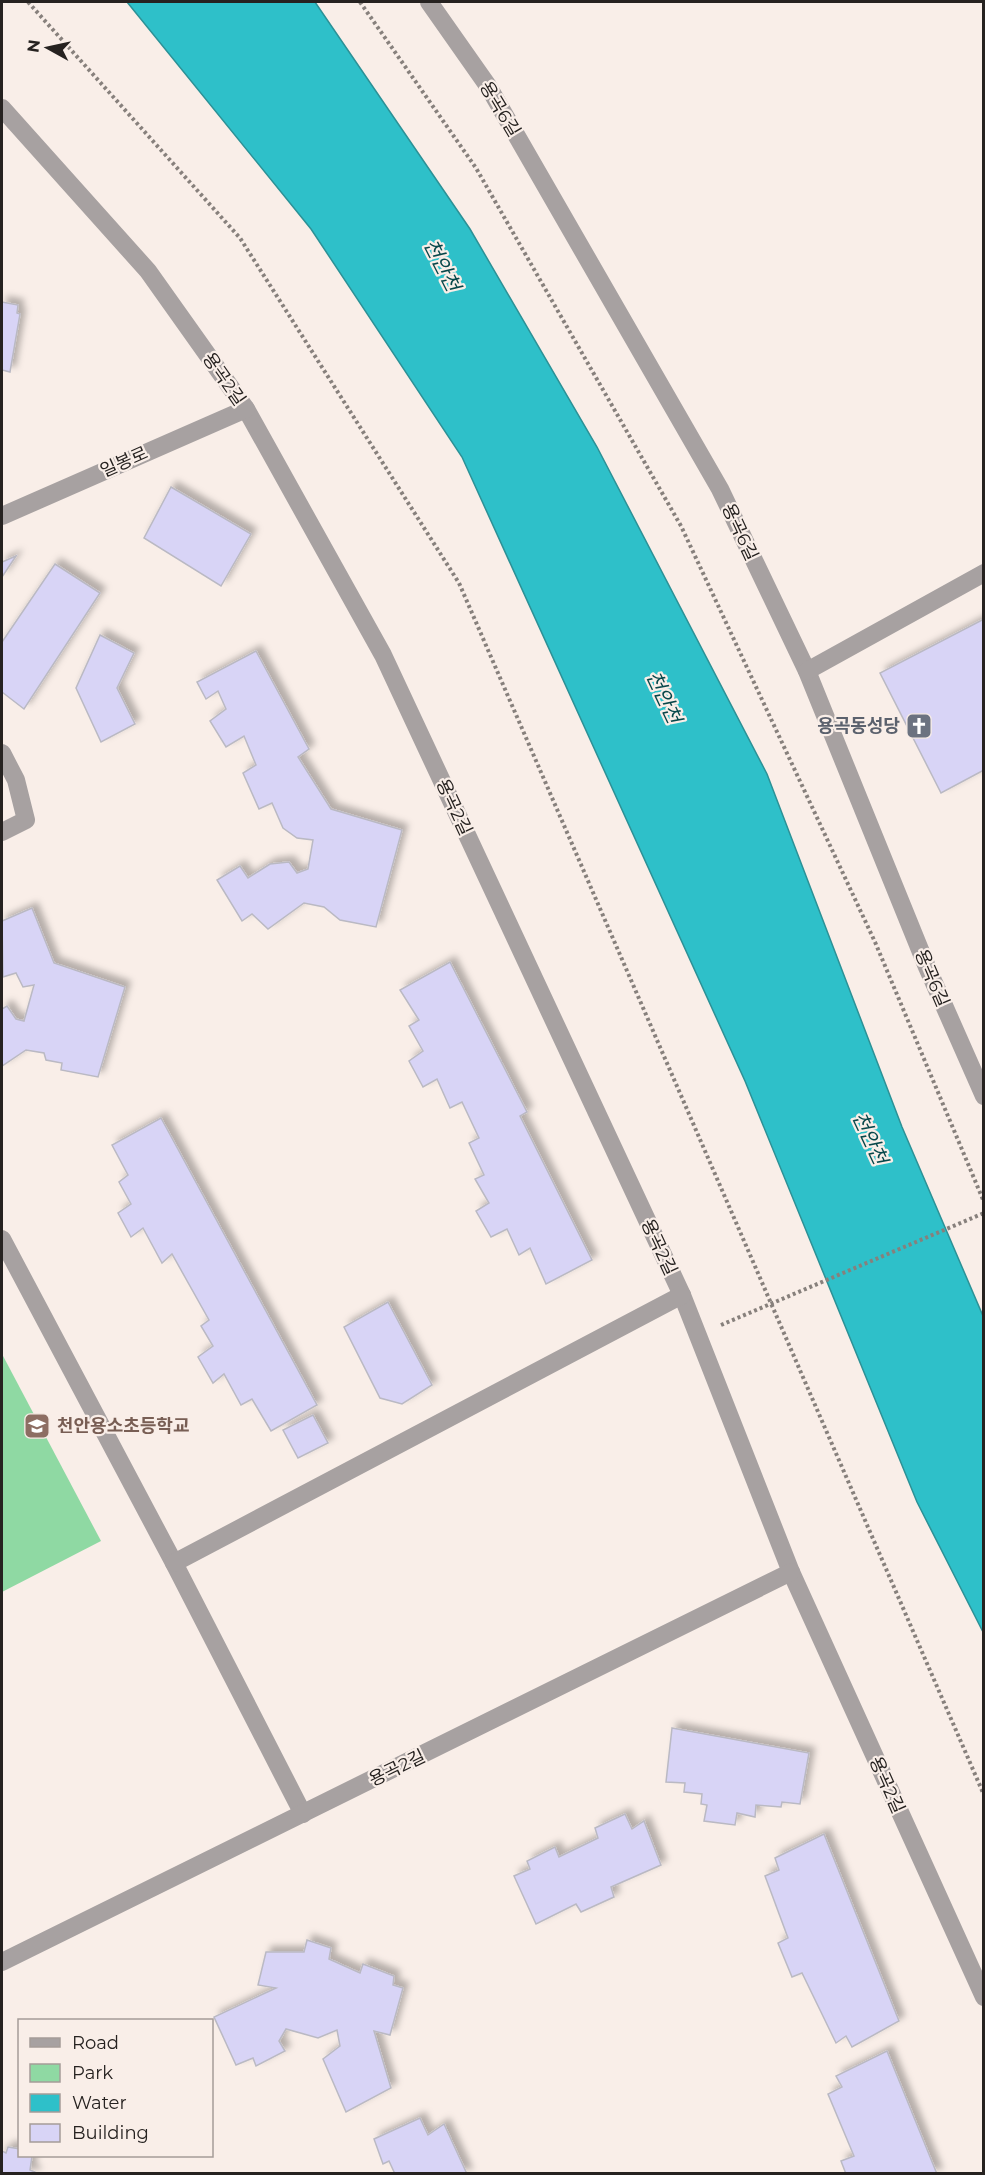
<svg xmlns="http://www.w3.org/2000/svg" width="985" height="2175" font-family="Montserrat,'Noto Sans KR',sans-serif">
  <defs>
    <filter id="shadow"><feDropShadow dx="5.5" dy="-5.5" stdDeviation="3" flood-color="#0004"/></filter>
  </defs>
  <rect width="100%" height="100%" fill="#f9eee8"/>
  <polygon fill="#8fd9a3" points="2,1354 101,1541 2,1592"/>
  <polygon fill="#2ec0c9" stroke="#2c9196" stroke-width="1.5" points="127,2 315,2 470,229 597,447 767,774 902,1127 983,1316 983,1632 917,1502 745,1081 462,457 311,229"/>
  <g fill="#d8d4f6" stroke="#bab9c3" stroke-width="1.5" filter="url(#shadow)">
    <polygon points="2,302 18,305 17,313 20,314 10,372 2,370"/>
    <polygon points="171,487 251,534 221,586 144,538"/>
    <polygon points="16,556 2,577 2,562"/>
    <polygon points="55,564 100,593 24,709 2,692 2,642"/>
    <polygon points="984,619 984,770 941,793 880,673"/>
    <polygon points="100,635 134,653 117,688 135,724 101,742 76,688"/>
    <polygon points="256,651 309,749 298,757 331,809 402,830 376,927 340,920 324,907 304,903 268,929 252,914 242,921 217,880 240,866 248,878 270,864 289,862 297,873 308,869 313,840 297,838 283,828 272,803 259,809 243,773 256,765 244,736 226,747 210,721 226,709 218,691 206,699 197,682"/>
    <polygon points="32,908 54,963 125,987 98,1077 61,1070 62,1063 46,1060 44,1053 26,1050 2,1066 2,1009 7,1006 16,1019 24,1021 34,985 23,987 16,973 3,977 2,921"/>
    <polygon points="450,962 527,1112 520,1116 592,1260 546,1284 530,1248 519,1255 507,1229 491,1237 476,1211 489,1203 475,1179 484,1175 469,1143 479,1138 462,1102 450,1108 437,1079 423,1087 409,1061 423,1051 409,1026 419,1020 400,990"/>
    <polygon points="161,1118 317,1405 271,1431 252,1399 241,1405 224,1374 213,1383 198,1357 213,1346 201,1326 209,1320 172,1254 162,1263 143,1228 131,1237 118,1213 131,1204 119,1182 128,1175 112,1145"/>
    <polygon points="388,1302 432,1385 402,1404 380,1398 344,1327"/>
    <polygon points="313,1415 328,1443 298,1458 283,1430"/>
    <polygon points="672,1728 809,1753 800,1804 782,1802 781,1807 756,1805 755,1817 737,1813 735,1825 704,1821 707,1805 701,1804 702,1794 684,1792 685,1783 666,1782"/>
    <polygon points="625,1814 632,1829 644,1821 661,1865 611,1887 614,1897 581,1912 576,1904 536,1924 514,1876 530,1869 527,1861 555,1847 559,1857 598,1838 595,1828"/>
    <polygon points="824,1834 899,2021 852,2047 846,2036 836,2043 802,1973 792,1977 778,1943 788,1938 765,1876 779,1870 775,1858"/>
    <polygon points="307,1940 331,1948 329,1959 360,1973 363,1964 394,1976 393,1985 403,1988 390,2035 374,2031 391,2088 346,2112 323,2059 340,2046 337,2030 318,2038 286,2029 279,2041 285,2051 256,2066 253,2058 236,2065 214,2017 276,1988 258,1985 266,1952 304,1952"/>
    <polygon points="887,2051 937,2174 846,2174 841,2161 854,2156 828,2094 842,2087 836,2076"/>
    <polygon points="420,2118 428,2135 444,2124 467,2174 395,2174 389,2161 383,2164 374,2139"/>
    <polygon points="8,2147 20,2149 20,2156 32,2156 30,2170 35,2172 35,2174 2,2174 2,2151 6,2153"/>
  </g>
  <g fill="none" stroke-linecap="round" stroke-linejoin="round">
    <g stroke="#87807c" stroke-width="4" stroke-dasharray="3 3" stroke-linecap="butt">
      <polyline points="28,2 240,238 459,583 984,1795"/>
      <polyline points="360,2 476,168 681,526 875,942 984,1202"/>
      <polyline points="721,1325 984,1213"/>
    </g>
    <g stroke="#a7a1a1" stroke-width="18">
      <polyline points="429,2 488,86 720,489 807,671 927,967 984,1096"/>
      <polyline points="2,108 148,271 246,409 383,655 682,1295 791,1572 984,1997"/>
      <polyline points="2,516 246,409"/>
      <polyline points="807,671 984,573"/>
      <polyline points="2,753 16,780 26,820 2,832"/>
      <polyline points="2,1239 174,1563 303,1814"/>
      <polyline points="174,1563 682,1295"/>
      <polyline points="2,1962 791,1572"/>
    </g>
  </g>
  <defs>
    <g id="church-square" transform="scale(1.35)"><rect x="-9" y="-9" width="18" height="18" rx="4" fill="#6b7280" stroke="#f9eee8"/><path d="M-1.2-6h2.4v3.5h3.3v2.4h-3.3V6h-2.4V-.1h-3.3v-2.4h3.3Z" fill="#fff"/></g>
    <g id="school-square" transform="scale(1.35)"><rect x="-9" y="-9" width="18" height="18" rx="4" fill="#8d6e63" stroke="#f9eee8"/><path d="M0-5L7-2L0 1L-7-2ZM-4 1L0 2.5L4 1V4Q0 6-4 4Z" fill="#fff"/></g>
  </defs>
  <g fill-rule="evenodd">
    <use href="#church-square" x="919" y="726"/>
    <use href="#school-square" x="37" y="1426"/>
  </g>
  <g text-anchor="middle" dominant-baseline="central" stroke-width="4.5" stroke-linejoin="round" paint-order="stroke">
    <g font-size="18" fill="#262220" stroke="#f9eee8">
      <text transform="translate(500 109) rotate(59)">용곡6길</text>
      <text transform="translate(224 379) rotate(55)">용곡2길</text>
      <text transform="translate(124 462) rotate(-24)">일봉로</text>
      <text transform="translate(740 532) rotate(65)">용곡6길</text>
      <text transform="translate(454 807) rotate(65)">용곡2길</text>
      <text transform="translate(932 978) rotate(67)">용곡6길</text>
      <text transform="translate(659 1247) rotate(65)">용곡2길</text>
      <text transform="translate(397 1768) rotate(-26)">용곡2길</text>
      <text transform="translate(887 1785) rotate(66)">용곡2길</text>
    </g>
    <g font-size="18" font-weight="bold" fill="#5b616d" stroke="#f9eee8" text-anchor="end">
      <text x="900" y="726">용곡동성당</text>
    </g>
    <g font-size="18" font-weight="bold" fill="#785e54" stroke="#f9eee8" text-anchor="start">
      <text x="57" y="1426">천안용소초등학교</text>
    </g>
    <g font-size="20" font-style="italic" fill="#07474a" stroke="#f9eee8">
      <text transform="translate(442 265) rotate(63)">천안천</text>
      <text transform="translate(664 697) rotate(65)">천안천</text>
      <text transform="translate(870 1138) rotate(65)">천안천</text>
    </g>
  </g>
  <rect width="985" height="2175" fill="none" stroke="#262220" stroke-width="6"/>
  <rect x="18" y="2019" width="195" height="138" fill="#f9eee8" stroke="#a59c98" stroke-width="1.5"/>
  <rect x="30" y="2038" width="30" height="9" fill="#a7a1a1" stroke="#a59c98" stroke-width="1.5"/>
  <text x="72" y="2049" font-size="18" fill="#262220">Road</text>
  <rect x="30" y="2064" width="30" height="18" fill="#8fd9a3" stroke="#a59c98" stroke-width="1.5"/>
  <text x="72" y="2079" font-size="18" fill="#262220">Park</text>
  <rect x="30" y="2094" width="30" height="18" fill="#2ec0c9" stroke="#a59c98" stroke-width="1.5"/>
  <text x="72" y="2109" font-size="18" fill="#262220">Water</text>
  <rect x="30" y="2124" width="30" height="18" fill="#d8d4f6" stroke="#a59c98" stroke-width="1.5"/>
  <text x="72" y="2139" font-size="18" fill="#262220">Building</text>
  <g transform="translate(48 48) rotate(278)" stroke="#f9eee8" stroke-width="4.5" paint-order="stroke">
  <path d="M0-4.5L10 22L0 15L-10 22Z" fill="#262220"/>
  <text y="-9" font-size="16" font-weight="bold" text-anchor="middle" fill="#262220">N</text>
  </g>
</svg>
